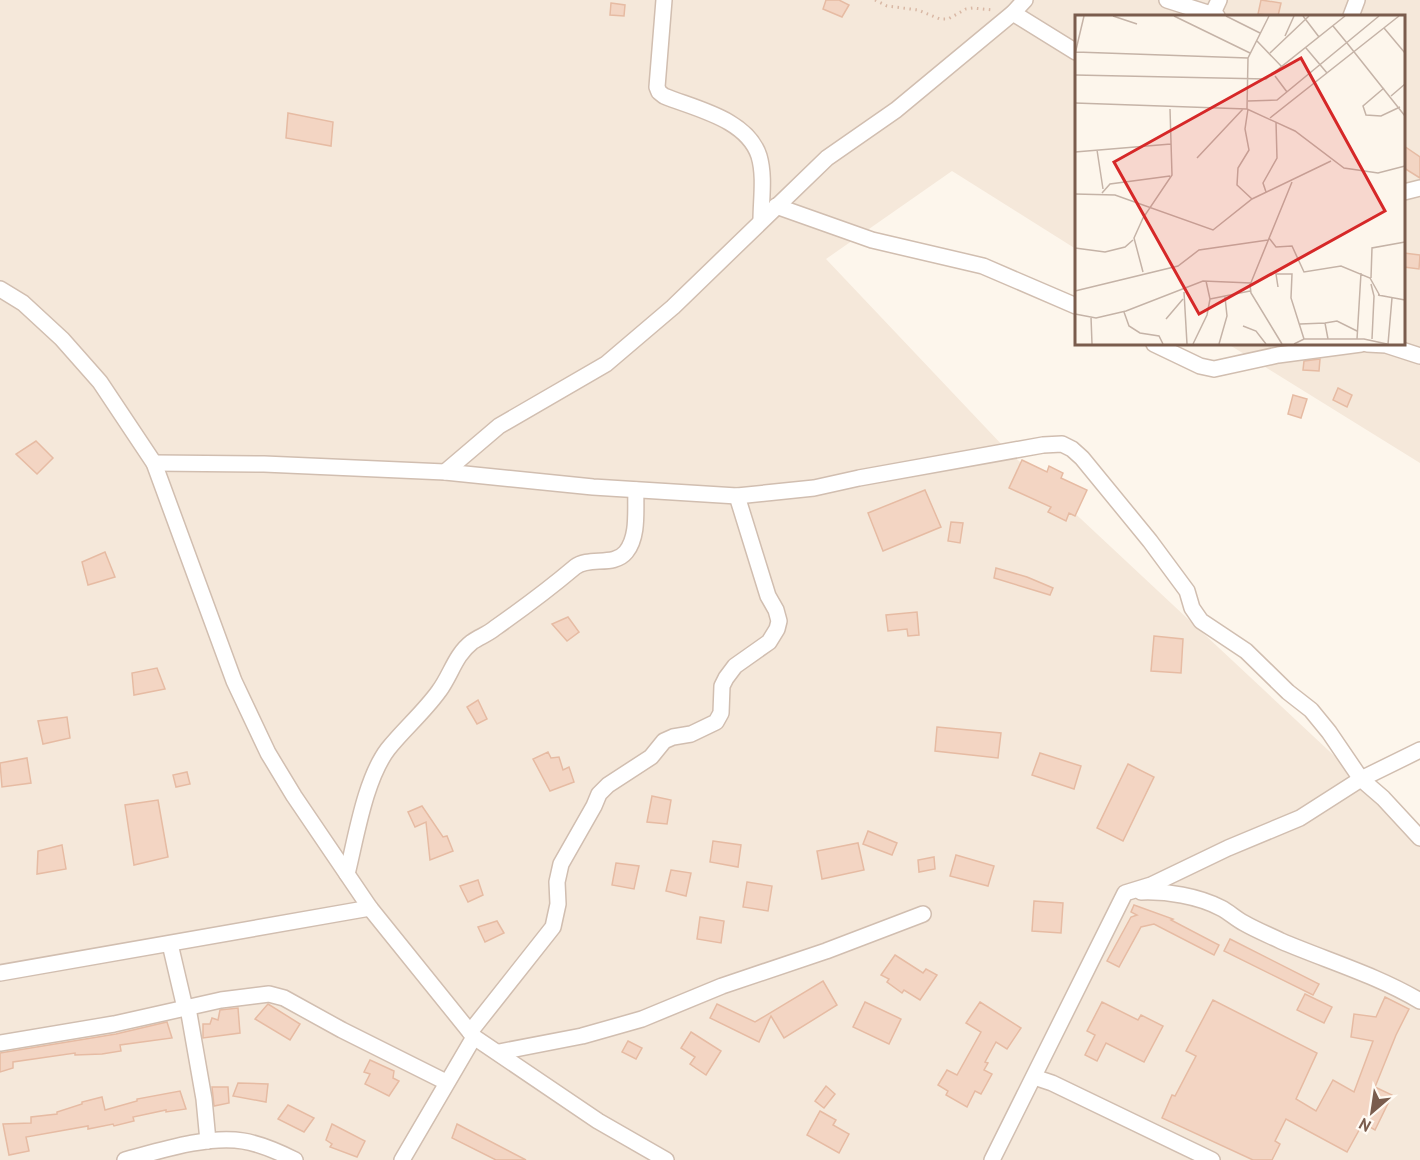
<svg xmlns="http://www.w3.org/2000/svg" width="1420" height="1160" font-family="'PT Sans',sans-serif">
  <rect width="100%" height="100%" fill="#fdf6ec"/>
  <polygon fill="#f5e8da" points="0,0 1420,0 1420,463 1228,344 1404,344 1404,16 1076,16 1076,249 952,171 826,259 1004,447 1420,836 1420,1160 0,1160"/>
  <g fill="#f3d5c3" stroke="#e6bba3" stroke-width="1.5">
    <polygon points="826,0 839,0 849,5 842,17 823,9"/>
    <polygon points="1261,0 1281,3 1278,16 1258,14"/>
    <polygon points="611,3 625,5 624,16 610,15"/>
    <polygon points="288,113 333,122 331,146 286,138"/>
    <polygon points="1404,146 1420,157 1420,178 1404,168"/>
    <polygon points="1404,253 1420,255 1419,269 1404,267"/>
    <polygon points="1320,359 1319,371 1303,370 1304,361"/>
    <polygon points="1338,388 1352,395 1347,407 1333,400"/>
    <polygon points="1293,395 1307,399 1301,418 1288,414"/>
    <polygon points="36,441 53,458 37,474 16,454"/>
    <polygon points="1022,460 1047,472 1049,466 1063,473 1061,478 1087,490 1075,516 1069,513 1066,521 1048,512 1051,507 1009,488"/>
    <polygon points="925,490 941,527 883,551 868,513"/>
    <polygon points="951,522 963,523 960,543 948,541"/>
    <polygon points="105,552 115,577 88,585 82,562"/>
    <polygon points="996,568 1027,577 1053,588 1050,595 994,578"/>
    <polygon points="917,612 919,635 908,636 907,629 888,631 886,615"/>
    <polygon points="568,617 579,632 567,641 552,624"/>
    <polygon points="1154,636 1183,639 1181,673 1151,671"/>
    <polygon points="157,668 165,689 134,695 132,673"/>
    <polygon points="478,700 487,719 477,724 467,707"/>
    <polygon points="67,717 70,738 43,744 38,721"/>
    <polygon points="937,727 1001,733 998,758 935,751"/>
    <polygon points="548,752 551,758 559,757 563,770 569,767 574,782 550,791 533,759"/>
    <polygon points="1040,753 1081,766 1074,789 1032,775"/>
    <polygon points="27,758 31,783 2,787 0,763"/>
    <polygon points="1128,764 1154,777 1123,841 1097,828"/>
    <polygon points="187,772 190,784 176,787 173,775"/>
    <polygon points="652,796 671,800 667,824 647,822"/>
    <polygon points="158,800 168,857 134,865 125,805"/>
    <polygon points="422,806 443,837 447,836 453,851 430,860 426,822 415,827 408,812"/>
    <polygon points="868,831 897,843 892,855 863,844"/>
    <polygon points="713,841 741,845 738,867 710,862"/>
    <polygon points="858,843 864,870 822,879 817,851"/>
    <polygon points="62,845 66,869 37,874 38,851"/>
    <polygon points="956,855 994,866 988,886 950,876"/>
    <polygon points="934,857 935,869 919,872 918,860"/>
    <polygon points="616,863 639,866 634,889 612,885"/>
    <polygon points="671,870 691,873 686,896 666,891"/>
    <polygon points="478,880 483,895 468,902 460,886"/>
    <polygon points="747,882 772,886 768,911 743,907"/>
    <polygon points="1034,901 1063,903 1061,933 1032,931"/>
    <polygon points="1134,905 1173,919 1171,920 1219,945 1214,955 1154,924 1141,927 1119,967 1107,961 1131,917 1137,915 1131,912"/>
    <polygon points="700,917 724,921 721,943 697,939"/>
    <polygon points="497,921 504,933 485,942 478,927"/>
    <polygon points="1230,939 1319,984 1313,995 1224,951"/>
    <polygon points="895,955 923,973 926,969 937,975 920,1000 904,990 902,993 887,982 889,979 881,975"/>
    <polygon points="823,981 837,1005 784,1038 771,1016 759,1042 710,1018 717,1004 755,1022"/>
    <polygon points="1305,994 1332,1007 1324,1023 1297,1010"/>
    <polygon points="1385,997 1409,1009 1396,1035 1375,1087 1392,1095 1375,1130 1363,1123 1347,1152 1286,1119 1275,1141 1280,1144 1272,1160 1253,1160 1162,1118 1172,1095 1175,1096 1196,1056 1186,1051 1213,1000 1317,1053 1296,1099 1316,1111 1333,1080 1354,1092 1373,1041 1351,1037 1354,1014 1376,1017"/>
    <polygon points="865,1002 901,1019 889,1044 853,1027"/>
    <polygon points="980,1002 1021,1028 1007,1049 996,1042 985,1062 988,1063 984,1070 992,1074 981,1094 975,1091 967,1107 946,1095 948,1091 938,1085 947,1070 957,1075 981,1032 966,1023"/>
    <polygon points="1102,1002 1138,1020 1141,1015 1163,1026 1144,1062 1106,1043 1097,1061 1085,1055 1095,1035 1087,1031"/>
    <polygon points="268,1004 300,1024 290,1040 255,1019"/>
    <polygon points="238,1008 240,1033 203,1038 203,1024 210,1024 212,1018 218,1020 220,1010"/>
    <polygon points="167,1022 172,1038 120,1045 121,1051 102,1054 75,1055 75,1053 13,1062 13,1068 0,1072 0,1053 116,1034"/>
    <polygon points="691,1032 721,1051 706,1075 690,1064 695,1057 681,1048"/>
    <polygon points="628,1041 642,1048 636,1059 622,1052"/>
    <polygon points="370,1060 394,1071 393,1078 399,1081 389,1096 365,1084 370,1074 364,1072"/>
    <polygon points="238,1083 268,1084 266,1102 233,1096"/>
    <polygon points="826,1086 835,1094 824,1108 815,1101"/>
    <polygon points="212,1087 228,1087 229,1103 214,1106"/>
    <polygon points="180,1091 186,1109 166,1112 166,1110 133,1117 134,1121 114,1126 113,1124 88,1129 88,1126 26,1137 29,1151 9,1155 3,1124 31,1123 31,1117 57,1114 57,1112 82,1104 82,1102 102,1097 105,1110 137,1101 137,1099"/>
    <polygon points="288,1105 314,1118 304,1132 278,1119"/>
    <polygon points="820,1111 836,1120 833,1125 849,1134 839,1153 807,1135"/>
    <polygon points="332,1124 365,1141 357,1157 330,1147 332,1144 326,1140"/>
    <polygon points="457,1124 526,1160 496,1160 452,1138"/>
  </g>
  <g fill="none" stroke-linecap="round" stroke-linejoin="round">
    <g stroke="#d1beb0" stroke-width="18">
      <g id="minor">
        <path d="M664 0 657 87 659 92 664 96C696 109 747 119 759 156 765 176 761 200 761 221"/>
        <polyline points="1167,0 1217,16"/>
        <polyline points="1013,13 1076,52"/>
        <polyline points="1212,15 1219,0"/>
        <polyline points="1351,16 1357,0"/>
        <polyline points="1404,192 1420,188"/>
        <polyline points="776,206 872,240 983,266 1076,306"/>
        <polyline points="0,289 23,303 62,339 100,382 154,463 234,681 268,753 294,796 370,908 474,1037 402,1160"/>
        <polyline points="1154,344 1200,366 1214,369 1278,355 1361,344"/>
        <polyline points="1367,344 1386,345 1420,356"/>
        <polyline points="154,463 264,464 445,472 593,487 737,496 814,488 859,478 1043,445 1062,444 1072,449 1082,458 1150,541 1187,591 1192,608 1201,621 1246,651 1288,692 1311,710 1329,732 1361,779 1383,798 1420,838"/>
        <polyline points="445,472 499,426 606,364 673,307 827,158 896,110 1013,13 1025,0"/>
        <path d="M347 874C356 838 365 779 388 749 404 729 424 712 439 691 451 675 455 655 472 642 479 637 488 634 495 628 522 609 549 589 575 567 589 556 614 567 626 552 639 536 635 509 636 490"/>
        <path d="M1141 892C1167 891 1198 896 1221 908 1229 912 1236 919 1244 923 1256 930 1269 935 1281 941 1328 961 1376 975 1420 1001"/>
        <polyline points="170,944 185,1008"/>
        <polyline points="0,973 370,908"/>
        <polyline points="188,1008 204,1099 208,1141"/>
        <polyline points="470,1032 553,927 558,904 557,882 561,864 594,806 599,794 608,785 651,757 664,741 673,737 691,734 716,722 721,713 722,686 726,678 735,666 769,642 777,629 779,621 776,610 768,596 737,496"/>
        <polyline points="474,1037 598,1121 666,1160"/>
        <polyline points="0,1043 114,1024 221,1000 269,994 284,998 342,1030 446,1082"/>
        <polyline points="499,1052 582,1036 642,1019 722,986 826,951 923,914"/>
        <polyline points="1034,1077 1052,1083 1212,1160"/>
        <path d="M125 1160C159 1151 208 1135 243 1141 262 1144 279 1152 295 1160"/>
        <polyline points="992,1160 1125,893 1151,885 1228,848 1300,818 1361,779 1420,750"/>
      </g>
    </g>
    <polyline stroke="#d9b8a5" stroke-width="3" stroke-dasharray="1.5 4.5" stroke-linecap="butt" points="875,0 887,6 918,10 940,19 948,19 966,9 973,8 993,10"/>
    <use href="#minor" stroke="#fff" stroke-width="15"/>
  </g>
  <g transform="translate(1075 15)">
    <rect width="330" height="330" fill="#fdf6ec"/>
    <path fill="none" stroke="#c5b3a7" stroke-width="1.5" d="M38 1 62 9M99 1 175 38M151 1 185 18M194 1 173 43 172 94 220 116 269 153 303 158 330 151M228 1 244 22M258 11 272 28M309 13 330 38M210 21 219 1M182 26 208 53M272 28 330 101M231 33 252 58M1 37 173 43M195 38 234 1M0 39 9 1M0 60 191 64 270 1M200 61 212 77M309 73 288 91 291 100 306 101 325 92M316 81 330 69M173 86 202 85 304 1M0 88 172 94M173 94 170 114 174 135 163 153 162 170 177 184M195 103 324 1M22 135 28 174M0 137 96 129M122 143 168 94M191 177 188 168 202 143 201 107M27 178 35 169 95 161M0 179 40 180 138 215 177 184 256 146M194 223 201 232 217 231 229 257 266 251 295 263 305 281M0 233 30 237 50 232 58 225M68 257 59 223 68 203 97 160 95 94M296 263 297 233 330 227M296 269 299 281 297 324M203 272 201 259H217L216 283 229 324M0 276 103 251 124 235 193 225M109 277 112 329M303 280 330 285M135 284 175 276M49 297 54 311 65 318 84 321 88 329M0 299 21 303 51 296 128 266 176 268M16 302 17 329M91 304 108 284M250 308 262 306 282 316M225 309 250 308 253 324M168 311 181 316 191 329M282 324 286 258M118 329 132 300 135 284 131 266M144 329 152 301 150 282M207 329 176 278 175 270 217 167M219 329 229 324H289L312 329M313 329 317 283"/>
    <path fill="#d62828" fill-opacity="0.15" stroke="#d62828" stroke-width="3" d="M226 43 310 196 124 299 39 147Z"/>
    <rect width="330" height="330" fill="none" stroke="#7a5c4d" stroke-width="3"/>
  </g>
  <g transform="translate(1372 1112) rotate(209)" stroke="#fffaf3" stroke-width="4.5" paint-order="stroke">
  <path d="M0-4.5L10 22L0 15L-10 22Z" fill="#7a5c4d"/>
  <text y="-9" font-size="16" font-weight="bold" text-anchor="middle" fill="#7a5c4d">N</text>
  </g>
</svg>
